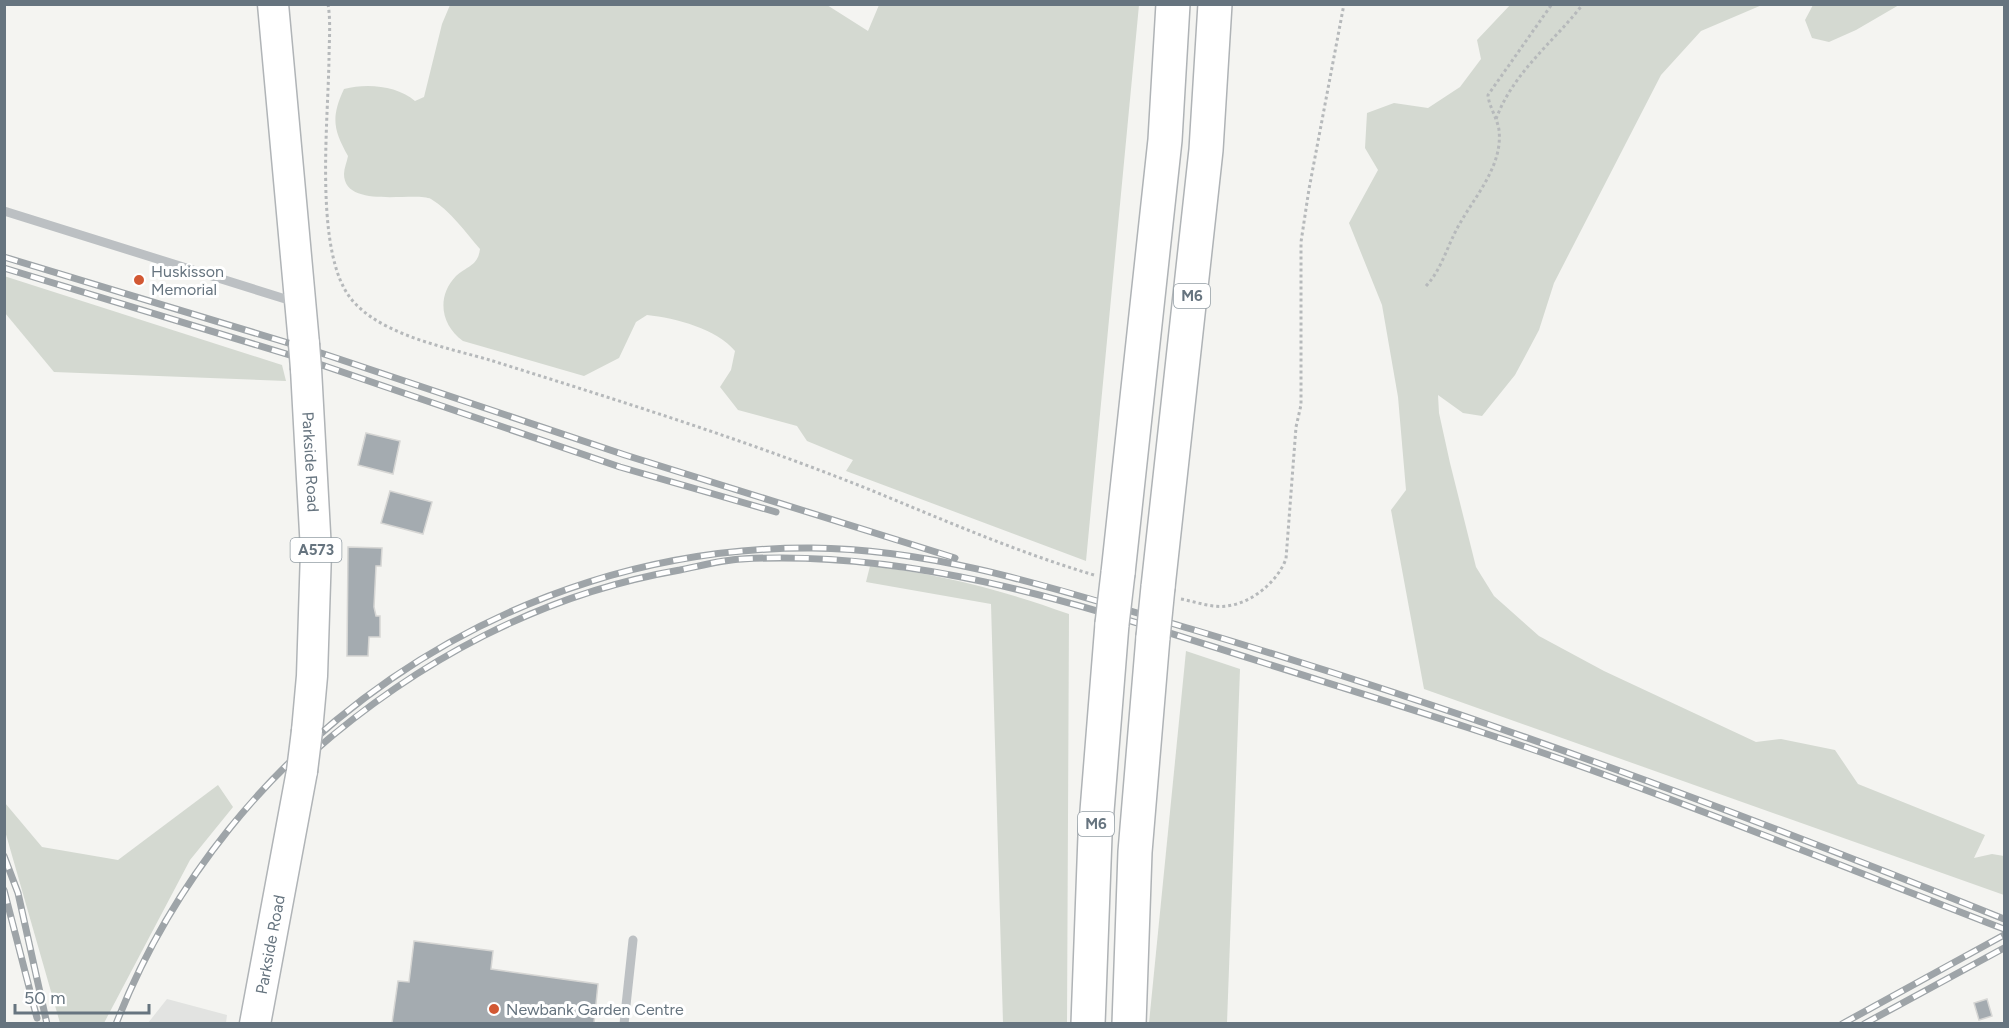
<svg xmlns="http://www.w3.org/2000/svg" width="2009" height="1028" font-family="Figtree,sans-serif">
  <rect width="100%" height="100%" fill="#f4f4f1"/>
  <polygon fill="#e2e3e1" points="167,999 227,1015 226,1023 148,1023"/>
  <g fill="#d4d9d1">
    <polygon points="1511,4 1762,5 1701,31 1661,75 1554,283 1539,330 1515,375 1482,416 1463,413 1438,395 1439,413 1450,463 1476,567 1494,596 1539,636 1604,671 1756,742 1781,739 1835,750 1858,784 1985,835 1974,858 1992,854 2004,856 2004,895 1424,689 1391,510 1406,490 1398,397 1382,305 1349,223 1378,170 1365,148 1367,113 1394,103 1428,108 1460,87 1481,59 1477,40"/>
    <path d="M450 5H827L868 31 879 5H1139L1086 561 846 471 853 460 807 441 797 426 738 410 720 387 731 370 735 351C717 329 676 318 647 315L636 322 619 358 584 376 463 341C441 325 436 297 456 276 467 266 478 266 480 249 466 233 450 210 431 199 416 191 344 210 344 174 344 168 347 162 348 156 333 129 331 117 344 89 368 83 397 86 415 101L424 97 442 24Z"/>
    <polygon points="1813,5 1813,4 1899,5 1856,30 1829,42 1812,38 1805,20"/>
    <polygon points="4,276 282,365 286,381 54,372 5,313"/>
    <path d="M870 566C941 574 1002 590 1069 614L1067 1023H1003L991 604 866 582Z"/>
    <polygon points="1186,651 1240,669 1227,1023 1149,1023"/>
    <polygon points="218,785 233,807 190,860 104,1023 60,1023 5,831 5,803 42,847 118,860"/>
  </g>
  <g fill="#a4abb0" stroke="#d6d6d4" stroke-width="1.5">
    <polygon points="366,433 400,441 393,474 358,465"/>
    <polygon points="390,491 432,502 423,534 381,523"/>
    <polygon points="348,547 382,548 381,566 376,566 374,607 376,616 380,616 380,637 369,637 368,656 347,656"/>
    <polygon points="414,941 493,951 491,969 598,984 594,1023 392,1023 398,981 409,982"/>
    <polygon points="1987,999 1992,1016 1979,1020 1974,1003"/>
  </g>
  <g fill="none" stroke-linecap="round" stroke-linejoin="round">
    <g stroke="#b0b4b7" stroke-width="33">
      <g id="primary">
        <polyline points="273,4 304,344"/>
        <path id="s1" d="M306 369 316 551 312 676 307 731"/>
        <path id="s2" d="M255 1024 302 771"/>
      </g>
    </g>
    <g stroke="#afb3b6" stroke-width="36">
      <g id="highway">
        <polyline points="1118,573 1165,140 1173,4"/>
        <polyline points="1158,587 1206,150 1215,4"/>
        <polyline points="1088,1024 1095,836 1112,624"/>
        <polyline points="1129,1024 1135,852 1153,637"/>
      </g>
    </g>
    <g stroke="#b6b9bb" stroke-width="3" stroke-dasharray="3 3" stroke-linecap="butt">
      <path d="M328 4C331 22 329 42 329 59 328 121 316 235 344 288 368 334 447 347 493 361 620 401 749 441 873 491 946 521 1017 552 1094 575"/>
      <path d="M1496 119C1514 71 1553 43 1583 4"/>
      <path d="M1426 286C1442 269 1447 246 1459 225 1475 196 1503 166 1499 130 1497 117 1489 107 1488 95L1552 4"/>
      <path d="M1181 599C1192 601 1203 605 1214 606 1244 610 1276 585 1286 559L1296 427 1301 405V242L1309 189 1344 4"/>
    </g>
    <g stroke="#bcc0c3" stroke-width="9">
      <polyline points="4,211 295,302"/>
      <polyline points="624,1024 633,940"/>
    </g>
    <use href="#primary" stroke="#fff" stroke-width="30"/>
    <use href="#highway" stroke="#fff" stroke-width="33"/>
    <g stroke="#9ea4a8" stroke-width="7">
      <g id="rail">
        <polyline points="4,257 318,352 625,455 955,558"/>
        <polyline points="4,268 316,363 620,467 776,512"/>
        <path d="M312 753C417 661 541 594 680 570 700 566 721 560 742 559 920 549 1087 607 1255 660 1375 698 1497 735 1616 779 1746 827 1875 879 2004 929"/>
        <polyline points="4,856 18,893 47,1024"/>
        <polyline points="4,890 37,1018"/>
        <path d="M116 1024C227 740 507 546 812 548 942 549 1068 593 1191 629 1468 711 1737 811 2004 919"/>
        <polyline points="1842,1024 2004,935"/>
        <polyline points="1864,1024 2004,948"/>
      </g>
    </g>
    <use href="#rail" stroke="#fff" stroke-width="4.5" stroke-dasharray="14" stroke-linecap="butt"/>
    <g stroke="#b0b4b7" stroke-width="33" stroke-linecap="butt">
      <g id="primary-bridge">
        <polyline points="304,344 306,369"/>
        <polyline points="302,771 307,731"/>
      </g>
    </g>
    <g stroke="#afb3b6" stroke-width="36" stroke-linecap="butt">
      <g id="highway-bridge">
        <polyline points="1112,624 1118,573"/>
        <polyline points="1153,637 1158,587"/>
      </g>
    </g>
    <use href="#primary-bridge" stroke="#fff" stroke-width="30"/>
    <use href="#highway-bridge" stroke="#fff" stroke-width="33"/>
  </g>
  <g fill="#d25833" stroke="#fff" stroke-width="2">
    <circle cx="139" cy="280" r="6"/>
    <circle cx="494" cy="1009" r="6"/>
  </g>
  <g text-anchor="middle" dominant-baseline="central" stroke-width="6" stroke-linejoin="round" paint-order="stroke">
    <g fill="#fff" stroke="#949ea5" stroke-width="1.5">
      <rect x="1174" y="284" width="36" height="24" rx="4.5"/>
      <rect x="290.5" y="538" width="51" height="24" rx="4.5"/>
      <rect x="1078" y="812" width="36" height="24" rx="4.5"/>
    </g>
    <g font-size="15" font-weight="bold" fill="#66747f">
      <text x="1192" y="296">M6</text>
      <text x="316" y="550">A573</text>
      <text x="1096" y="824">M6</text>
    </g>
    <g font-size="16" fill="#66747f" stroke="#fff" text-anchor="start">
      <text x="151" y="271">Huskisson<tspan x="151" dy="18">Memorial</tspan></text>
      <text x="506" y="1009">Newbank Garden Centre</text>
    </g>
    <g font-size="16" fill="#66747f" stroke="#fff">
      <text stroke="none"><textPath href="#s1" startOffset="93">Parkside Road</textPath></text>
      <text stroke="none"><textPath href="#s2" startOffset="81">Parkside Road</textPath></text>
    </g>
  </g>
  <rect width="2009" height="1028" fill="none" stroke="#66747f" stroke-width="12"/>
  <path d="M15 1004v9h134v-9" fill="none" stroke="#66747f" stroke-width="3"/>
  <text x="24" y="1004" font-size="18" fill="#66747f" stroke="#ffffff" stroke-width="4.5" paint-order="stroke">50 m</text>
</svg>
